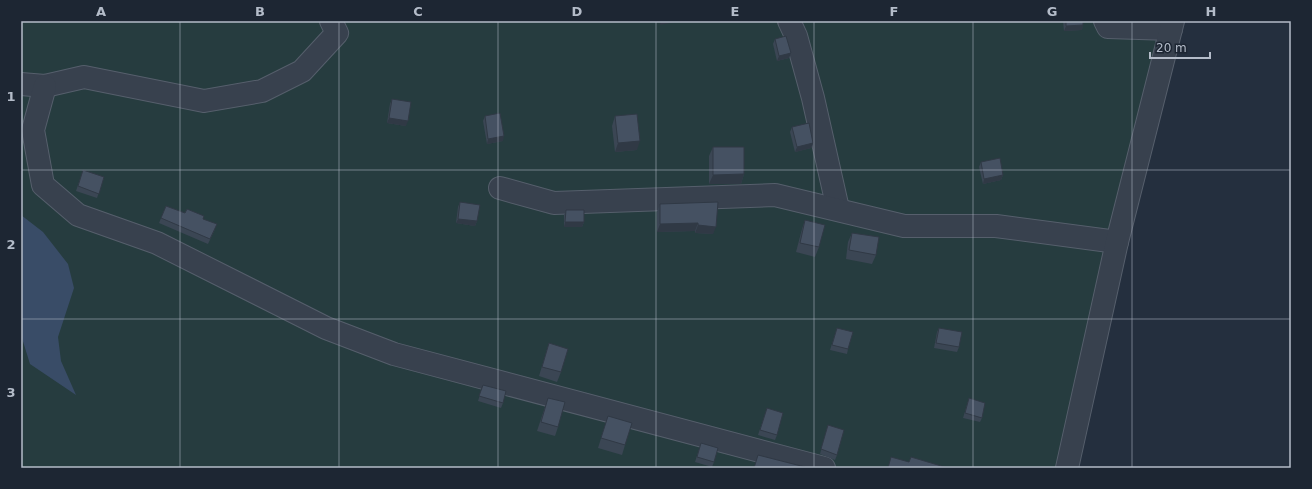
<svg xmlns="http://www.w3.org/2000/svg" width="1312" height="489" font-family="'DejaVu Sans',sans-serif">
  <rect width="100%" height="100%" fill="#242f3e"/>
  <polygon fill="#263c3f" points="21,21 1167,21 1059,468 21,468"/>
  <polygon fill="#394c67" points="21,215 43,232 68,264 74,288 58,337 61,361 76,395 30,364 21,335"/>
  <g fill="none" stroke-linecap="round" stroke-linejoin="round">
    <g stroke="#565f6c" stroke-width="24">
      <g id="minor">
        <polyline points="789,21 796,36 813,98 838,209"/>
        <polyline points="1105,21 1108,27 1171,29"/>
        <polyline points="21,84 45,86 84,77 204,101 262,91 302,71 337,33 331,21"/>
        <polyline points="45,86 33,130 43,185 78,215 157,243 326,328 394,354 824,468"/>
        <polyline points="500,188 554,203 775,195 904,226 996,226 1117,242"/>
        <polyline points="1067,468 1117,242 1173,21"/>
      </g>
    </g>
    <use href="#minor" stroke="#38414e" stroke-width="22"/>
  </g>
  <g fill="#3b4654">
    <polygon points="1063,21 1083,21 1082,30 1064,31"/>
    <polygon points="775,39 791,53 789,58 777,61 773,44"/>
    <polygon points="392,99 406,126 387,123 390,104"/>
    <polygon points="485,116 503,141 487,144 483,121"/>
    <polygon points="615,116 637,150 615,152 612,126"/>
    <polygon points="792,127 813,143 811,148 795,152 790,132"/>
    <polygon points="713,147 744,174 741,184 709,184 709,156"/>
    <polygon points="981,162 1003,175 1001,180 983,184 979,167"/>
    <polygon points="83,170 104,177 97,198 76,191"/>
    <polygon points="460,202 477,221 475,226 456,223 458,207"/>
    <polygon points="718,202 713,234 695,233 695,231 657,232 657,212 660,204"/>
    <polygon points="166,206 203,219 215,229 208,244 159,223"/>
    <polygon points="566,210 584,222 582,227 564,227 564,215"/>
    <polygon points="805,220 819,247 815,257 796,252 802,229"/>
    <polygon points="852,233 876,255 872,264 846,259 848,242"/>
    <polygon points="837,328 848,349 847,354 830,350"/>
    <polygon points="939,328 959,347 957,352 934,348 937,332"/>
    <polygon points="549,343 561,372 557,382 539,376"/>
    <polygon points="483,385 503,403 501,408 478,401"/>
    <polygon points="548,398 558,427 555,436 537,431"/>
    <polygon points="969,398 982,418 980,422 963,418"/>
    <polygon points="767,408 777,435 775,440 758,435"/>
    <polygon points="608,416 625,445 622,455 598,448"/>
    <polygon points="828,425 837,455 835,460 820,454"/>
    <polygon points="701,443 714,462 712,467 695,462"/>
  </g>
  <g fill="#303945">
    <polygon points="661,21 675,21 675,22 660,25"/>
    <polygon points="827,21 837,21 826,23"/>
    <polygon points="1083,25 1082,30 1064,31 1066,26"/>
    <polygon points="791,53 789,58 777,61 779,56"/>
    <polygon points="389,118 408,121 406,126 387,123"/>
    <polygon points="504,136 503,141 487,144 488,139"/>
    <polygon points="640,141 637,150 615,152 618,143"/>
    <polygon points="813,143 811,148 795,152 797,147"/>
    <polygon points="744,174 741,184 709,184 713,175"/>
    <polygon points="1003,175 1001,180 983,184 984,179"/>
    <polygon points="458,219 477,221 475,226 456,223"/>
    <polygon points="565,222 584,222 582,227 564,227"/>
    <polygon points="698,223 695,231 657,232 660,224"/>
    <polygon points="698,225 716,227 713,234 695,233"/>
  </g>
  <g fill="#455162" stroke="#303945">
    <polygon points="1066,21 1083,21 1083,25 1066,26"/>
    <polygon points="786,36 791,53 779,56 775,39"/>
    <polygon points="392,99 411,102 408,121 389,118"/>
    <polygon points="500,113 504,136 488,139 485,116"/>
    <polygon points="637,114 640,141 618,143 615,116"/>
    <polygon points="809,123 813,143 797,147 792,127"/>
    <polygon points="713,147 744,147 744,174 713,175"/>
    <polygon points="1000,158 1003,175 984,179 981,162"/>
    <polygon points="83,170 104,177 99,194 78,186"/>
    <polygon points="460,202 480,205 477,221 458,219"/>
    <polygon points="718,202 716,227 698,225 698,223 660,224 660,204"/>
    <polygon points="166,206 185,213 187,209 204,216 203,219 217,224 210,239 161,218"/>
    <polygon points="566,210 584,210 584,222 565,222"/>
    <polygon points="805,220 825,225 819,247 800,243"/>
    <polygon points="852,233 879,237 876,255 849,250"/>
    <polygon points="837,328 853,332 848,349 832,345"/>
    <polygon points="939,328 962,332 959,347 936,343"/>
    <polygon points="549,343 568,349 561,372 542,367"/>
    <polygon points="483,385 506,391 503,403 479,396"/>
    <polygon points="548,398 565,402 558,427 541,422"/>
    <polygon points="969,398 985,403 982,418 965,413"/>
    <polygon points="767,408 783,413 777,435 760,430"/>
    <polygon points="608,416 632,423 625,445 601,438"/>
    <polygon points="828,425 844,430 837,455 821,449"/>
    <polygon points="701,443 718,448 714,462 697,457"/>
    <polygon points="758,455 805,467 805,468 754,468"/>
    <polygon points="891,457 909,462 911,457 948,468 888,468"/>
  </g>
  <path fill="none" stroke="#b4bcc9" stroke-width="1" stroke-opacity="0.55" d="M180 21V468M339 21V468M498 21V468M656 21V468M814 21V468M973 21V468M1132 21V468M21 170H1291M21 319H1291"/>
  <rect width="1312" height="489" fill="none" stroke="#1d2633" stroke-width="44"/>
  <path d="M1150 52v6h60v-6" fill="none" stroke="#b4bcc9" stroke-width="2"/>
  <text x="1156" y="52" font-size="12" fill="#b4bcc9" stroke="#1d2633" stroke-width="3" paint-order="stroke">20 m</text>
  <rect x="22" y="22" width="1268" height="445" fill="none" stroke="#b4bcc9" stroke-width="1.5"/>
  <g font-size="13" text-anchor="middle" font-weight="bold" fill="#b4bcc9">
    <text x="101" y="16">A</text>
    <text x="260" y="16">B</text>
    <text x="418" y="16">C</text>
    <text x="577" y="16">D</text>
    <text x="735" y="16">E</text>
    <text x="894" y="16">F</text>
    <text x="1052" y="16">G</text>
    <text x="1211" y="16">H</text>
    <text x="11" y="101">1</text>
    <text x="11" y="249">2</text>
    <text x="11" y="397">3</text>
  </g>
</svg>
